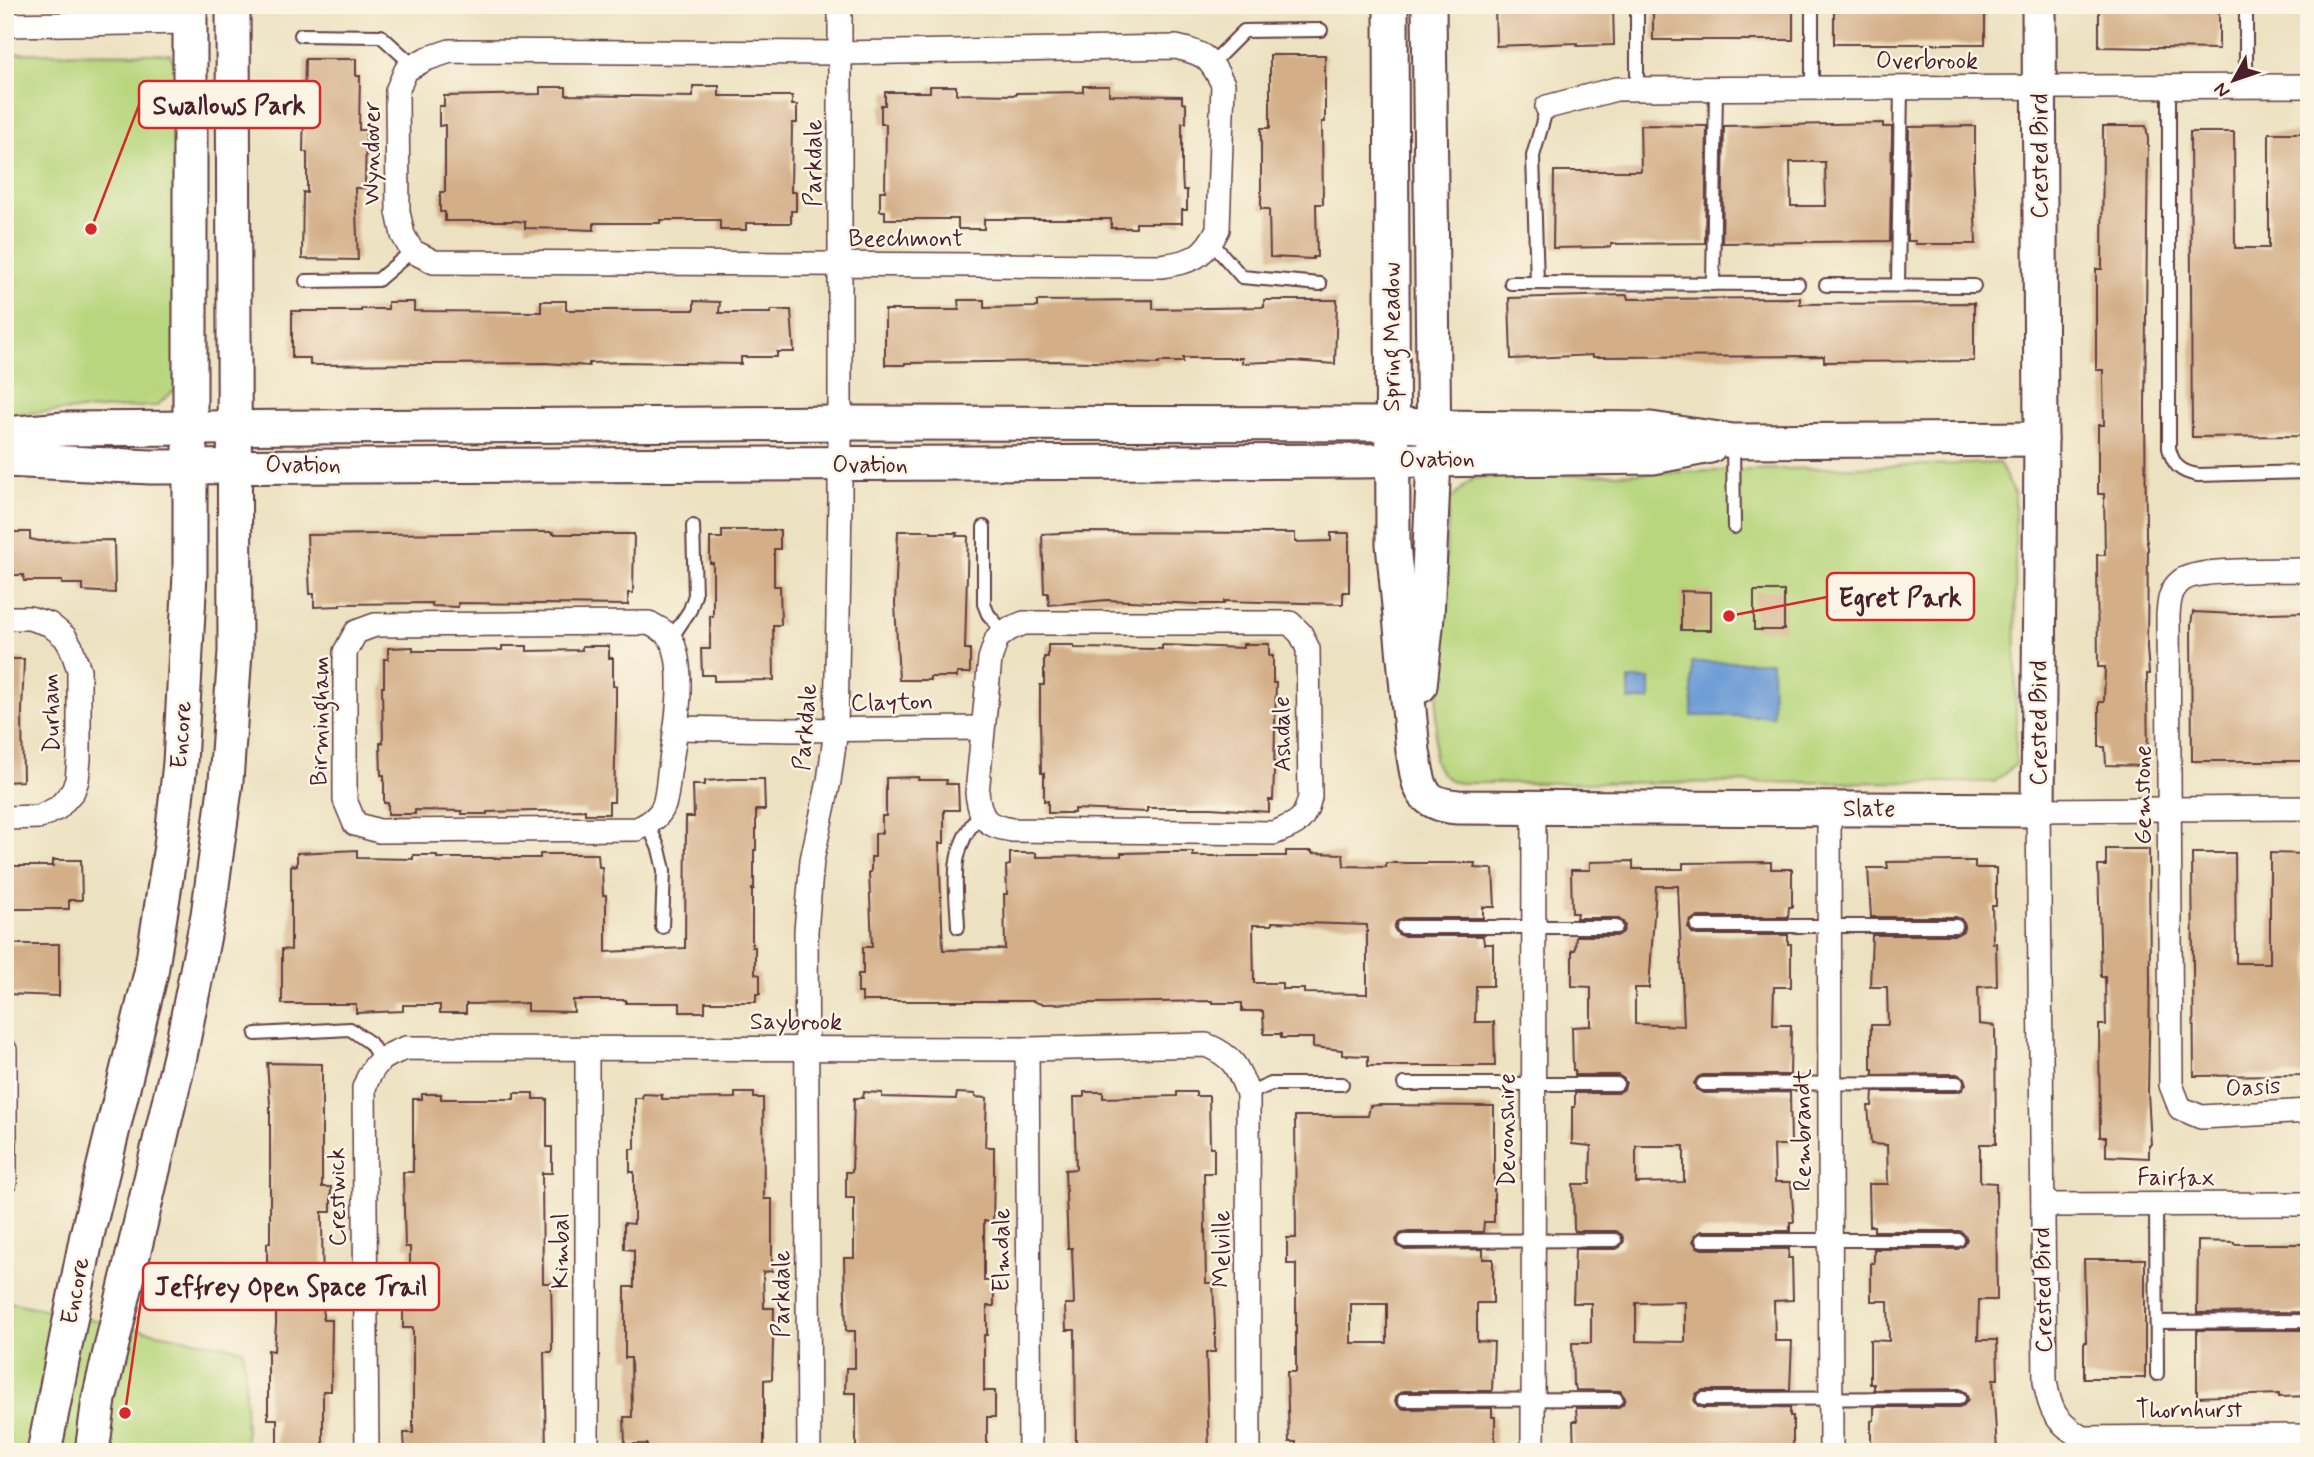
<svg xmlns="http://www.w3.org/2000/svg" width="2314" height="1457" font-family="Mynerve,sans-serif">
  <rect width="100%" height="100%" fill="#fcf5e5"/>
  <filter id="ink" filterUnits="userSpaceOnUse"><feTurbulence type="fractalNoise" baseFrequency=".0143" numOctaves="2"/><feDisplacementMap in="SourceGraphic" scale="14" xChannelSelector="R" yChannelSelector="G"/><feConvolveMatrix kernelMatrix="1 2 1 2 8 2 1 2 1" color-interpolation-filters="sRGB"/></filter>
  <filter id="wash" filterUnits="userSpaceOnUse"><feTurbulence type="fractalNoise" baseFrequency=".00686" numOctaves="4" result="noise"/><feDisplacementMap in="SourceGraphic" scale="28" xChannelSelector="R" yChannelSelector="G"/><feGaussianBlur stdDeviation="1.57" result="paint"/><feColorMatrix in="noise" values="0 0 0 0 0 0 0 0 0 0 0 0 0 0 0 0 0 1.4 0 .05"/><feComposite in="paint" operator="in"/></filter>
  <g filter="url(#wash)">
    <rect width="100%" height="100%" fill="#ece1c0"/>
    <g fill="#b7d67d" stroke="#807a54" stroke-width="2">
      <polygon points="5,53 170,54 177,69 176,389 156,406 5,414"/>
      <path d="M1999 463 2015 495 2016 764 1994 782 1459 783C1445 779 1439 773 1434 759L1449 501 1473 478Z"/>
      <polygon points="5,1301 157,1333 243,1349 245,1374 246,1452 5,1452"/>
    </g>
    <g fill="#6e9cd6" stroke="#5c5e80" stroke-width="2">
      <polygon points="1692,662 1772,662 1773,716 1692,716"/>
      <rect x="1629" y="679" width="21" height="21"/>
    </g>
    <g id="blocks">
      <g fill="#d3ae87" fill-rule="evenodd">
        <polygon points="1495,5 1613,5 1614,45 1577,46 1577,43 1496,46"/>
        <rect x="1653" y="5" width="140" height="35"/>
        <rect x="1834" y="5" width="151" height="39"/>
        <polygon points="2099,5 2219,5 2219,49 2099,47"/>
        <polygon points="1270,55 1325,55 1325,122 1322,122 1323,204 1316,204 1317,257 1313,257 1313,259 1270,257 1269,209 1261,209 1261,128 1270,128"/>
        <polygon points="305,59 356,59 356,76 360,76 359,130 366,130 365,188 355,188 358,260 302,259 303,192 307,193 307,152 303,152"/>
        <polygon points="693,86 719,86 719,96 792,96 792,105 797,105 797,123 792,123 791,192 796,192 796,211 791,211 791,223 746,223 746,230 720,230 720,220 660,220 660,223 594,223 594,230 567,229 525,228 525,222 517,221 445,221 445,212 440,212 440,192 445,192 445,125 439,126 439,106 444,106 444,96 540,94 540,87 566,87 566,95 693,97"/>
        <polygon points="930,86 956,86 956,94 1016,95 1016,93 1083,92 1083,86 1109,86 1109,95 1182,96 1182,103 1186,104 1186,123 1182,123 1182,173 1183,190 1187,190 1187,210 1182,210 1182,223 1136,223 1136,228 1111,228 1111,219 984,219 984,229 958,229 958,219 885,219 885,211 880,211 880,191 885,191 886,124 881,124 881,105 885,105 885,92 930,92"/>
        <path d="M1883 123V127H1892L1890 241 1722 243 1724 126ZM1790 162H1825L1826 206H1791Z"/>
        <polygon points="1640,125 1707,126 1705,243 1611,244 1611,247 1553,248 1554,171 1641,171"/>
        <polygon points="1975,126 1975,162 1973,162 1976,244 1915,244 1915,241 1907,241 1909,127"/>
        <polygon points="2103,126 2146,126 2148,139 2145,405 2146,537 2148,548 2147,648 2149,674 2147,674 2148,766 2106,765 2105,747 2099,747 2099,702 2104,702 2105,667 2098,667 2097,555 2105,555 2104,494 2098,494 2098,425 2104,425 2103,380 2103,370 2096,370 2096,269 2102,269"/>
        <polygon points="2190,132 2234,132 2235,248 2269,248 2269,133 2309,133 2309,436 2192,437"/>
        <polygon points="1627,295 1628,299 1800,298 1800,304 1974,303 1974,361 1824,362 1824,356 1593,357 1593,355 1511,359 1509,298"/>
        <polygon points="958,300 984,300 984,308 1037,307 1037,301 1153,300 1153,309 1264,307 1264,300 1337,300 1335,364 1293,361 1242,363 1242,358 1183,358 1183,362 1159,362 1159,364 1057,361 905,363 905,365 885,365 885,310 959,310"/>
        <polygon points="541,301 566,301 566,310 694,310 694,301 720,302 719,313 771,313 771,310 791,310 794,352 777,352 777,357 741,357 741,364 622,362 589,363 589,366 545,363 310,365 310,358 292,358 292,311 361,311 361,309 388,309 388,302 414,302 414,311 541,312"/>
        <polygon points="722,530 780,530 780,549 774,549 774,586 780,586 781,625 773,625 774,680 714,681 714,675 702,675 701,649 710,649 710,616 713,616 713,563 710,563 710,538 722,538"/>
        <polygon points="898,531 931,531 931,533 957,533 956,536 968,536 965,649 970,649 970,673 957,673 957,677 930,677 930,680 899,680 895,603"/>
        <polygon points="5,532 30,532 30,539 39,541 114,540 115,593 83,591 83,584 62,584 62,581 24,581 23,575 5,575"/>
        <polygon points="535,532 553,532 553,534 634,534 633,593 628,593 628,605 458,603 458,607 432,606 432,603 340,604 340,606 314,607 314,594 310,594 307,535"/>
        <polygon points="1080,532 1295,533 1295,542 1331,541 1331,533 1349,533 1349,592 1343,592 1343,604 1224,601 1224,604 1198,604 1107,600 1049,605 1048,593 1044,593 1042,534"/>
        <polygon points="1681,591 1711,592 1711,630 1681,630"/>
        <rect x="1754" y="591" width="30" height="39"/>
        <polygon points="2193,612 2235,614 2309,612 2309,761 2192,761 2191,624"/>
        <polygon points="1243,644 1269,644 1269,656 1273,656 1273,683 1276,683 1274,772 1273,800 1269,800 1269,812 1211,808 1147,808 1147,812 1074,809 1074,813 1048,813 1048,801 1044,801 1044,773 1041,773 1040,716 1040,685 1044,685 1044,657 1048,657 1048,645 1074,645 1074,648 1162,649 1162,645 1243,648"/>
        <polygon points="502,646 527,646 527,651 582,650 582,646 609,646 609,658 613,658 613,686 616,686 616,718 614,802 609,802 609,814 585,814 585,810 487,812 487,814 462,814 462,811 415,810 415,814 388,814 388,803 384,803 384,775 381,775 380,743 383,743 382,687 384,687 384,659 388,659 388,648 413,647 413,651 468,651 502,650"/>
        <polygon points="5,659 24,659 22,712 23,781 5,782"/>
        <path d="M919 777 918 780H947L946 784H958L959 810H944V843H939L943 950 1005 949 1004 894H1007L1006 866 1010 865V853H1036V857L1121 856V853L1167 852H1193V856H1286V851H1312V853L1343 854 1344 866 1386 867V863H1475L1474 868 1493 869 1495 907H1483V918H1403L1396 922 1394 928 1398 934 1403 936H1483L1484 944H1493V986H1476L1475 1022H1494L1495 1066H1368V1056L1342 1055V1050L1313 1047V1038H1281V1034H1264L1263 1011H1242V1003H1213V1001L1041 1004 1033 1001H862V993H858V974H863V947H872L869 872H871V857H875V834L882 833V816H886V778ZM1272 922 1367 925V994L1304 993V989H1282V983H1254L1253 925H1272Z"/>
        <polygon points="733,779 764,779 765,810 756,810 756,850 754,850 754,889 752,889 752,947 755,947 755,974 760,975 760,994 756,994 756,1002 705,1002 705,1012 680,1012 680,1003 626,1003 626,1000 573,1000 574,1012 527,1011 527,1003 466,1004 466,1013 440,1013 440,1005 403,1005 403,1011 356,1013 356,1004 282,1004 282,949 291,950 291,865 297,866 297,853 357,850 357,858 413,859 413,855 437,855 437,858 540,858 540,854 598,854 599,867 602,867 603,895 606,895 606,952 685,948 686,817 694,817 693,785 705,785 705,781"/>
        <polygon points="2106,849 2149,849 2150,985 2148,1092 2151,1145 2149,1145 2149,1158 2106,1156 2106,1137 2100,1137 2099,1025 2106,1025 2105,977 2101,977 2098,866 2106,866"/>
        <polygon points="2192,853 2235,853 2236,963 2270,963 2270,853 2309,854 2309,1075 2194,1076"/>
        <polygon points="53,860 81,860 82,900 69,900 69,909 5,909 5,866 53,866"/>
        <path d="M1633 861V869H1683V863L1771 862V869H1792V907H1789L1788 917H1697L1690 921 1688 927 1692 933 1697 935H1788V944H1791V987H1774L1773 1025H1791L1790 1075H1703L1698 1077 1694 1083 1696 1089 1703 1093 1790 1092 1791 1145H1774L1775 1182H1791L1794 1222H1790V1231H1702L1695 1235 1693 1241 1697 1247 1702 1249H1789L1788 1258H1792L1793 1300 1774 1301 1775 1341H1792L1790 1390H1703L1696 1394 1694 1400 1698 1406 1703 1408 1790 1407V1416H1793V1452H1574L1573 1421H1577L1576 1408H1617L1623 1404 1625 1398 1620 1391 1576 1390 1575 1385H1573L1572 1343H1591V1303H1573L1575 1249H1616L1620 1247 1624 1241 1622 1235 1616 1231H1575L1574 1228 1573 1184H1590L1591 1146 1572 1144V1107H1575V1093H1618L1624 1089 1626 1083 1624 1079 1618 1075H1575V1070H1573L1572 1027 1591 1026V987L1572 986V950H1575L1576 936H1617L1623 932 1625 926 1623 922 1617 918H1576L1577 913H1572L1571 870H1590V862ZM1656 886H1678L1684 1026 1635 1024V988H1649ZM1636 1146H1684V1182L1636 1183ZM1685 1302V1342L1636 1341V1303Z"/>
        <polygon points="1957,861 1975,861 1975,868 1996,868 1996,906 1992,906 1993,943 1996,943 1997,986 1978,987 1979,1024 1995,1026 1996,1144 1980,1144 1980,1182 1996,1183 1997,1300 1979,1300 1978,1340 1997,1340 1998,1379 1993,1379 1997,1452 1871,1452 1871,1421 1874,1420 1874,1407 1959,1407 1964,1405 1968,1399 1966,1393 1960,1389 1874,1390 1874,1384 1870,1384 1870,1340 1889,1341 1888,1301 1871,1301 1871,1263 1874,1263 1874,1249 1958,1249 1965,1245 1967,1239 1963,1233 1959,1231 1874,1231 1874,1226 1870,1226 1869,1184 1888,1184 1887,1145 1871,1144 1868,1106 1872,1106 1873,1092 1957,1092 1962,1090 1966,1084 1964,1078 1957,1074 1873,1075 1873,1069 1871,1069 1871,1025 1888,1025 1887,987 1870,987 1872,935 1956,935 1963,931 1965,925 1961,919 1956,917 1871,917 1868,868 1888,868 1887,862"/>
        <polygon points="7,944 59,944 59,996 7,994"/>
        <polygon points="267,1063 322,1064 322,1187 331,1187 331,1212 322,1212 323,1320 332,1320 331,1391 323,1391 323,1452 277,1452 277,1419 268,1419 268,1350 274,1351 276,1324 276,1287 270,1287 270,1263 267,1263 267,1243 270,1243 270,1103"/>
        <polygon points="864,1092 882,1093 882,1097 956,1099 957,1093 975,1094 975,1097 987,1098 985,1147 994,1147 994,1174 993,1221 984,1221 984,1281 994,1281 994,1306 987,1306 987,1335 984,1335 984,1391 995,1391 995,1417 987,1417 987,1452 940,1452 940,1450 856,1452 856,1393 845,1393 846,1368 855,1368 855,1331 846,1331 844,1258 854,1258 854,1198 846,1198 846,1172 852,1172 854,1098 863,1098"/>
        <polygon points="1084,1092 1103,1092 1103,1098 1177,1096 1177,1092 1196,1092 1196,1096 1209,1096 1210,1147 1214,1147 1214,1173 1204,1173 1206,1283 1213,1283 1215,1326 1215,1352 1206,1352 1209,1452 1076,1452 1075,1330 1066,1330 1065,1304 1074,1304 1072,1248 1068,1248 1065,1170 1076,1169 1074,1097 1084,1097"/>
        <polygon points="514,1093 533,1093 533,1099 547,1099 547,1147 552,1147 552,1173 542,1173 543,1283 551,1283 552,1326 552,1352 544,1352 546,1449 405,1452 404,1433 413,1433 413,1328 403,1328 403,1301 410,1301 410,1247 405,1247 403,1172 413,1172 413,1099 422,1099 422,1094 441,1094 441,1099 514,1099"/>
        <polygon points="735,1093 754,1093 754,1098 763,1098 764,1199 772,1199 772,1271 763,1272 764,1308 774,1308 772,1379 764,1380 764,1452 715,1452 715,1449 647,1452 647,1444 625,1444 624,1417 632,1417 631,1358 625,1358 625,1287 634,1287 634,1250 624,1249 624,1223 634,1224 634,1172 630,1172 630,1149 635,1149 635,1098 642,1098 643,1094 662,1095 662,1099 735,1098"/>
        <path d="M1379 1105 1494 1106V1222H1484L1483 1232H1405L1400 1234 1396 1240 1398 1246 1405 1250 1483 1249V1259H1493V1303H1477V1341L1494 1342 1492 1391H1404L1397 1395 1395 1401 1399 1407 1404 1409 1492 1408V1417H1495V1452H1296V1442H1289L1287 1372H1296V1264H1287V1238H1296L1295 1116H1368L1370 1106ZM1351 1304H1387V1343H1351Z"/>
        <polygon points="2198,1241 2234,1242 2234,1244 2309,1244 2309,1312 2197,1313"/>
        <polygon points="2084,1259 2145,1259 2145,1378 2084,1378 2084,1342 2086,1342"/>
        <polygon points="2197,1330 2309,1330 2309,1396 2279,1397 2279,1394 2197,1397"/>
      </g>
    </g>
  </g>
  <g filter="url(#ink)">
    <use href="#blocks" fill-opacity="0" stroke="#623c41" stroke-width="2"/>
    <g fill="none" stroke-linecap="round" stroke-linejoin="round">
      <g stroke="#623c41" stroke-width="16">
        <g id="lane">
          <polyline points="1637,5 1637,90"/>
          <polyline points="1812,5 1812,88"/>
          <polyline points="301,35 381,36 414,66"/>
          <polyline points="1212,63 1244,31 1321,30"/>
          <path d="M2169 86V448C2173 465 2180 472 2198 475L2309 472"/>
          <polyline points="2246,86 2246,5"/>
          <polyline points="1212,243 1242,277 1320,284"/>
          <polyline points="306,281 378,280 412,251"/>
          <polyline points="1511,283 1798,284"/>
          <polyline points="1537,283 1533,156 1547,107"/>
          <polyline points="1713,284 1716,89"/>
          <polyline points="1826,285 1974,286"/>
          <polyline points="1898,285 1901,87"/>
          <polyline points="1733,442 1734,527"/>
          <polyline points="984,527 984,604 988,614 1004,633"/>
          <polyline points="670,640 690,610 695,595 693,526"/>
          <polyline points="648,824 659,849 664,870 662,927"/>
          <polyline points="1697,926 1956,926"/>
          <path d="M958 927C956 881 948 851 980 814"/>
          <polyline points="1403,927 1616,927"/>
          <polyline points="256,1034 350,1029 370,1043 381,1060"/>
          <polyline points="1404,1084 1617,1084"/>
          <polyline points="1703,1084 1957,1083"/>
          <polyline points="1248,1094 1271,1084 1342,1084"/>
          <polyline points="2156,1205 2157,1374"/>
          <polyline points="1702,1240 1958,1240"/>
          <polyline points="1405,1241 1615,1240"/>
          <polyline points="2157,1322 2309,1321"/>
          <polyline points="1703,1399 1959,1398"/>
          <polyline points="1404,1400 1616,1399"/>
        </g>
      </g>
      <g stroke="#623c41" stroke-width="26">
        <g id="street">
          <polyline points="5,25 190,22"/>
          <path d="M1176 47C1206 54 1209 57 1223 84L1218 229C1204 258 1191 262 1161 266L434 262 412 251 403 235 398 212 397 91 406 70 426 59 450 51 840 53Z"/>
          <polyline points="1547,107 1616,89 2309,86"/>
          <path d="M2309 572 2299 570C2275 571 2196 568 2181 581 2170 589 2169 602 2168 615L2171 1085 2180 1108 2201 1117 2309 1111"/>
          <polyline points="5,618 29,618 49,624 65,637 71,647 79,670 79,759 77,780 73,791 58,808 39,817 5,818"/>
          <path d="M649 623C654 626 663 630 667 634 690 659 674 742 669 773 668 783 667 795 664 805 659 818 648 824 637 829L379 831 355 824 345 800V652L356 632 375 625Z"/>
          <path d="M1024 623H1290L1301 634 1308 649 1310 797C1304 823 1297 823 1274 833L1012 830C985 825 981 820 977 793L990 659 997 638 1009 629Z"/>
          <polyline points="676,728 794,730 982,728"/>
          <path d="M2309 808 2038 810 2045 1381C2050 1411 2055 1421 2082 1438L2309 1436"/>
          <polyline points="1829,809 1831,1452"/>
          <polyline points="1027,1049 1030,1452"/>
          <polyline points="5,1050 5,1182"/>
          <polyline points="587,1050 587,1452"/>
          <polyline points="2043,1205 2309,1204"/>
          <path d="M367 1452 364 1088C373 1063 381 1057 406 1048L1027 1049 1206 1045C1233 1056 1238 1067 1248 1094L1249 1452"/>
          <polyline points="809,1452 806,931 812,860 829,781 836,730 840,501 840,5"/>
          <polyline points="1533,1452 1534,808"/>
        </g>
      </g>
      <g stroke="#623c41" stroke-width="37">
        <g id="secondary">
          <path d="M1391 5 1393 544 1413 751C1419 786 1418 804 1458 807L2038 810 2041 439 2039 5"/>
          <polyline points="5,434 64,429 840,423 1392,424 1432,427 1651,429 1733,441 2041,439"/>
          <polyline points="5,460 151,467 1357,461 1653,457 1710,446"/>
          <polyline points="1420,686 1427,617 1434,459 1429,5"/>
          <polyline points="44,1452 87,1235 151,973 171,846 180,763 190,574 190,5"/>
          <polyline points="92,1452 99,1399 180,1056 208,915 226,781 235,652 233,5"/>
        </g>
      </g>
      <use href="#lane" stroke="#fff" stroke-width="12"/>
      <use href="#street" stroke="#fff" stroke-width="23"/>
      <use href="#secondary" stroke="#fff" stroke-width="33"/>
    </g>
  </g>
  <g text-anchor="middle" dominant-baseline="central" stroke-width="5" stroke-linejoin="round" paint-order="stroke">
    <g font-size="24" fill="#4a1f2b" stroke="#fcf5e5">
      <text x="1927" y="61">Overbrook</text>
      <text transform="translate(372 153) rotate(-90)">Wyndover</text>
      <text transform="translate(2040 156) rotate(-90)">Crested Bird</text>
      <text transform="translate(814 163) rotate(-90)">Parkdale</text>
      <text x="906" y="239">Beechmont</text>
      <text transform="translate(1392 337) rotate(-90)">Spring Meadow</text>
      <text transform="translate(1437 460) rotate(-1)">Ovation</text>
      <text x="303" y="465">Ovation</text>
      <text x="870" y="465">Ovation</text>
      <text transform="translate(892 703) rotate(-1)">Clayton</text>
      <text transform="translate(52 713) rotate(-91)">Durham</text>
      <text transform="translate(321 721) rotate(-89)">Birmingham</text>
      <text transform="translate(2039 723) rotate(-90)">Crested Bird</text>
      <text transform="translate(806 727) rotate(-85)">Parkdale</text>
      <text transform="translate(1283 734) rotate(-91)">Ashdale</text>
      <text transform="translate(182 735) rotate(-86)">Encore</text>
      <text transform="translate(2143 795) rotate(-90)">Gemstone</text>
      <text x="1869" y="809">Slate</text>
      <text x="796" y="1022">Saybrook</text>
      <text transform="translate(2253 1088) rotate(-3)">Oasis</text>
      <text transform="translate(1507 1130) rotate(-90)">Devonshire</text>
      <text transform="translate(1803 1130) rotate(-90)">Rembrandt</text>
      <text x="2176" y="1178">Fairfax</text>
      <text transform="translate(338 1197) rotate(-91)">Crestwick</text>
      <text transform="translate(1222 1249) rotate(-90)">Melville</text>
      <text transform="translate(1002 1250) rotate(-90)">Elmdale</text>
      <text transform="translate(561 1251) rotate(-90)">Kimbal</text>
      <text transform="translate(2044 1290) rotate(-91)">Crested Bird</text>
      <text transform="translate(76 1291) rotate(-79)">Encore</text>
      <text transform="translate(782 1294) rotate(-90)">Parkdale</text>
      <text x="2189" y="1410">Thornhurst</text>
    </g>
  </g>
  <path fill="none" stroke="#d62828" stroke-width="2.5" d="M91 229L139 105M1729 616L1827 597M125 1413L143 1286"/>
  <g fill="#d62828" stroke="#fcf5e5" stroke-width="2.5">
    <circle cx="91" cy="229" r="7"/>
    <circle cx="1729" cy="616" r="7"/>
    <circle cx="125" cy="1413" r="7"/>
  </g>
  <g fill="#fcf5e5" stroke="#d62828" stroke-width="2.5">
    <rect x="139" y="81" width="181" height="47" rx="7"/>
    <rect x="1827" y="573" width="147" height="47" rx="7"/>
    <rect x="143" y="1263" width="296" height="47" rx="7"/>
  </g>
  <g font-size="26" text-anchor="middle" font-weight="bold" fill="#4a1f2b">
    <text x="229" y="114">Swallows Park</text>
    <text x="1900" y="606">Egret Park</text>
    <text x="291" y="1295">Jeffrey Open Space Trail</text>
  </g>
  <rect width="2314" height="1457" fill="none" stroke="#fcf5e5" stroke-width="28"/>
  <g transform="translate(2234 80) rotate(230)" stroke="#fcf5e5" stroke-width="5" paint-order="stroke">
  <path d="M0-5L12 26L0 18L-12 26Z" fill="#4a1f2b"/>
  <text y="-10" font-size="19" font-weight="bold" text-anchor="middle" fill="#4a1f2b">N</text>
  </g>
</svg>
